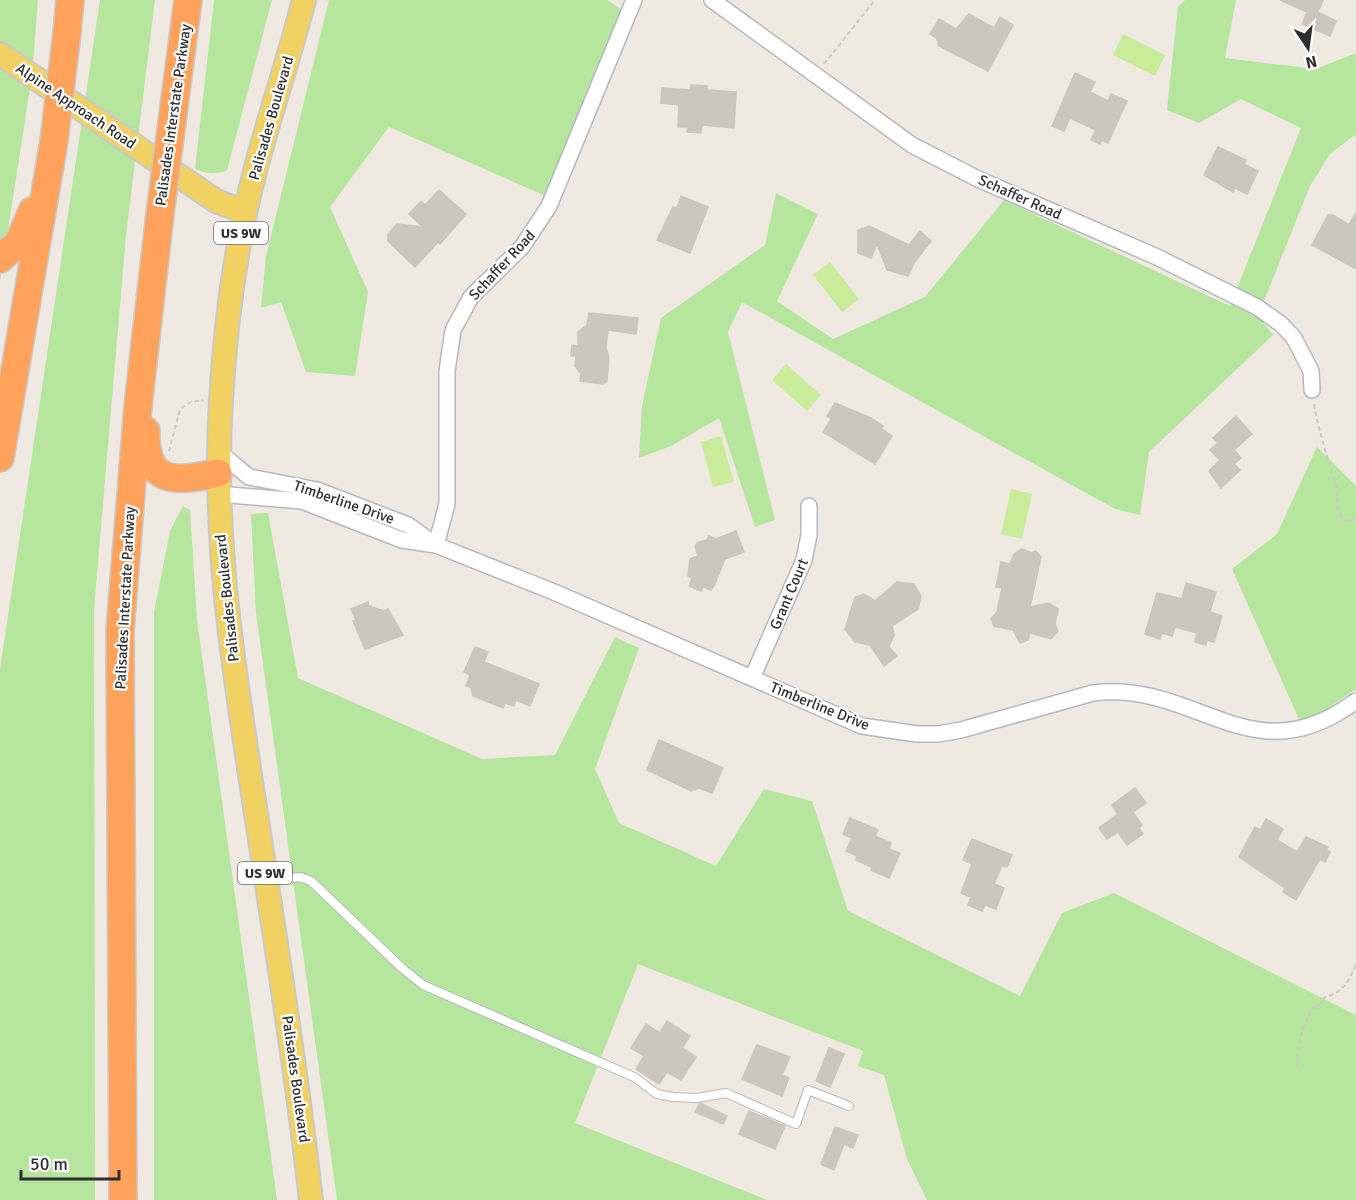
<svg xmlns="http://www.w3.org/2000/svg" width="1356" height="1200" font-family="Signika,sans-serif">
  <rect width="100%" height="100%" fill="#efe9e1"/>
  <g fill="#b6e59e">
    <polygon points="0,0 38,0 32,75 0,282"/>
    <polygon points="100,0 155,0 126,235 94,609 95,1200 0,1200 0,669"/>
    <path d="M214 0H272L227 170C215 175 207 174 195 169Z"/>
    <polygon points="329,0 607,0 622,10 548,197 389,127 330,207 368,292 355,376 306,372 281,302 261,308 266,256"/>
    <polygon points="1185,0 1236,0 1225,58 1316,69 1356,53 1356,134 1330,154 1310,186 1258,316 1273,335 1149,452 1140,515 1115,509 742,302 728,332 775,520 755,527 719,418 671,446 639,458 642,406 661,318 765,245 776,193 818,214 777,301 833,339 925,297 1004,200 1230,306 1301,128 1241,99 1199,123 1167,110 1178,7"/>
    <polygon points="1317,447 1356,486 1356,689 1302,726 1232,569 1277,534"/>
    <polygon points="183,506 190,510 197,620 277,1200 154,1200 154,612 170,531"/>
    <polygon points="268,513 298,678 482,759 555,755 615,637 639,648 595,769 619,823 716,866 764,789 812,801 848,911 1020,996 1062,913 1114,893 1356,1015 1356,1200 927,1200 907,1159 884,1075 858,1066 863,1051 638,964 575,1123 767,1200 337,1200 256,613 251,514"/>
  </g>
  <g fill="#c9ec9a">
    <polygon points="1123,34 1165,55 1155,76 1113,55"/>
    <polygon points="830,262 859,299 842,312 813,275"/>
    <polygon points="786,364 821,395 807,411 772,380"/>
    <polygon points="721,436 734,482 713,487 701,442"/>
    <polygon points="1011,489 1032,494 1022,539 1001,534"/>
  </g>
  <g fill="#cbc7bf" stroke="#cbc5ba" stroke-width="1.5">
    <polygon points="1280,0 1323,0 1318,12 1336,21 1330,36 1302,24 1307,12"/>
    <polygon points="969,14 994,28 1000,17 1013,25 988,71 939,46 937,39 930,34 939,19 956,29"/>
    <polygon points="1075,73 1095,82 1090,92 1108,101 1111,94 1127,101 1108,143 1102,140 1100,144 1091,140 1096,130 1070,118 1064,131 1052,126"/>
    <polygon points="691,85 707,86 707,90 736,92 734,128 702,125 701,133 687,132 687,127 678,127 679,105 661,103 662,88 690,90"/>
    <polygon points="1218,147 1246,160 1244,164 1258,171 1247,194 1235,188 1233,192 1204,175"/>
    <polygon points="439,190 466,214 440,244 438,242 415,267 388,241 388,234 397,224 423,227 409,214 421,201 425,205"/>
    <polygon points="681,196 708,207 690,253 657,240 673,207 677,208"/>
    <polygon points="1356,213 1356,269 1312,245 1328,215 1333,215 1349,225"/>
    <polygon points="869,226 909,245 920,231 931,241 914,263 908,276 887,270 877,244 871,258 858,253 858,230"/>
    <polygon points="589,313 638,318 636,334 608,330 606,347 609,358 607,381 603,384 580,381 581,374 575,366 576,356 571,356 572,345 578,346 578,332 587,325"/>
    <polygon points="835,403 871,418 883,426 881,429 892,436 875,464 823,432 831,419 827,416"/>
    <polygon points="1236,416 1252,434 1234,450 1241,458 1234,464 1240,470 1221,488 1209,471 1220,460 1210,450 1218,443 1213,438"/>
    <polygon points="736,531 744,552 725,559 714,586 711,590 703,587 701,591 689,586 692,578 688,576 690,559 698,556 695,547 697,543 707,540 709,536 716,539"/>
    <polygon points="1022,549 1032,553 1036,551 1041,557 1030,607 1049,603 1058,609 1055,624 1058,631 1051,639 1030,633 1028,640 1020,643 1013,630 994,626 991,619 997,612 1002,588 996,587 1001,562 1010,564 1014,554"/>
    <polygon points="897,582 914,584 921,596 918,609 892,626 894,635 889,647 897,656 884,666 870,645 855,642 845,629 855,597 864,594 875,601"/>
    <polygon points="1186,583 1216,592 1210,612 1222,616 1214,642 1207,640 1206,645 1195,642 1197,633 1175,627 1172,636 1162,633 1160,639 1145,634 1157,593 1182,599"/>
    <polygon points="368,602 369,606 384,611 388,609 403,635 365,649 353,621 356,620 351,609"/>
    <polygon points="475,647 488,652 484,662 539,684 530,706 516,700 514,706 505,703 503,708 473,696 471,687 466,686 470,675 464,672"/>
    <polygon points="659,740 723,768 712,793 699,788 691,791 647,770"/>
    <polygon points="1135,788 1146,803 1133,812 1142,825 1139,828 1143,834 1127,845 1118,832 1107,839 1099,828 1118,814 1112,805"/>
    <polygon points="850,818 878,830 875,836 891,843 889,849 900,853 889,878 871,870 872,867 856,860 857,856 846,851 852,838 843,834"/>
    <polygon points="1266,819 1283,829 1277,840 1297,852 1306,837 1328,847 1326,849 1330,852 1325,862 1320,859 1296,900 1283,892 1285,888 1239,857 1255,827 1260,830"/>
    <polygon points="972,839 1012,855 1007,867 1002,865 994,884 1004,888 996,909 985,905 982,911 968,905 971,897 961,893 972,864 963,860"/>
    <polygon points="667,1021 690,1036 682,1048 696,1057 681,1080 667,1072 659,1084 636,1069 644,1056 631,1048 646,1024 660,1033"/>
    <polygon points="757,1045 790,1057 782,1075 789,1078 782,1096 742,1079"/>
    <polygon points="829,1048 844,1054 830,1087 816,1081"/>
    <polygon points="700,1103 727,1116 723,1124 695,1112"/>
    <polygon points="749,1111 785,1126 775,1149 739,1134"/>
    <polygon points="835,1127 858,1135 853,1148 844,1144 834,1170 821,1164"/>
  </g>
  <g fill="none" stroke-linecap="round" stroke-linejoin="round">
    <g stroke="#b4b7c1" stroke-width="10">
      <polyline id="service" points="268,880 300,877 311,881 402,968 423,985 634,1077 657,1094 673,1097 697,1098 726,1093 796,1124 808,1090 849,1106"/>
    </g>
    <g stroke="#b4b7c1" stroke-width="18">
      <g id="minor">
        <polyline points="712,0 912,145 978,179 1157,257 1257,307 1281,324 1294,338 1311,371 1312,390"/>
        <polyline points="219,452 249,477 317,490 408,525 433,543"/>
        <path d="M218 494 302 501 402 540 436 545 554 592 862 726 917 734H938L961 730 1093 693C1198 680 1251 779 1356 701"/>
        <polyline points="436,545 447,504 447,371 453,330 471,297 522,247 549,206 634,0"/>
        <polyline points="752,678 804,560 809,535 809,506"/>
      </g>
    </g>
    <g stroke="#c9c9c9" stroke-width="26">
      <g id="primary">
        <path d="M304 0C287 67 263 133 248 200 233 265 225 333 221 400 212 537 234 672 255 807 275 938 296 1068 311 1200"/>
        <polyline points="0,54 216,201 245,212"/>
      </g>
    </g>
    <g stroke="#c9c9c9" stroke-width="30">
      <g id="motorway">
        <polyline points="67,32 70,0"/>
        <polyline points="172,122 188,0"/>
        <polyline points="0,259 19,242 32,211"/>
        <path d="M146 431C145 486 176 482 218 473"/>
        <polyline points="0,458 54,141"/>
        <polyline points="123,1200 120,631 138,406 160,214"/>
      </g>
    </g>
    <g stroke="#c9c9c9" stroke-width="2" stroke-dasharray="4.5 3" stroke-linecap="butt">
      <polyline points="824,64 875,0"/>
      <path d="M1314 404C1319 434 1328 457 1336 486 1339 500 1334 506 1344 520L1356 519"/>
      <polyline points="169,451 180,409 191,402 203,400"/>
      <path d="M1297 1066C1299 1042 1301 1028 1313 1008L1318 1007 1325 997C1342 993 1350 981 1356 963"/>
    </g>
    <use href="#service" stroke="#fff" stroke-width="8"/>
    <use href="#minor" stroke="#fff" stroke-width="15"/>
    <use href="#primary" stroke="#f2d163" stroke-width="22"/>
    <use href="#motorway" stroke="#ffa35c" stroke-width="27"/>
    <g stroke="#c9c9c9" stroke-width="30" stroke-linecap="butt">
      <g id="motorway-bridge">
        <polyline points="54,141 67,32"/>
        <polyline points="160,214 172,122"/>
      </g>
    </g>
    <use href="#motorway-bridge" stroke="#ffa35c" stroke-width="27"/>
  </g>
  <g text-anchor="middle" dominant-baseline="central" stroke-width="4.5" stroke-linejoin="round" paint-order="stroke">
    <g fill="#fff" stroke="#6d6d6d" stroke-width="1.5">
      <rect x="214" y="222" width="54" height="22" rx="4.5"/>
      <rect x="238" y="862" width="54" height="22" rx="4.5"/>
    </g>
    <g font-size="14" font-weight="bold" fill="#2e2e2e">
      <text x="241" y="233">US 9W</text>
      <text x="265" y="873">US 9W</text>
    </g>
    <g font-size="15" fill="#2e2e2e" stroke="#fff">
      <text transform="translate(76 106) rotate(34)">Alpine Approach Road</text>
      <text transform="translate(173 115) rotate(-82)">Palisades Interstate Parkway</text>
      <text transform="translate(271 118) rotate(-74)">Palisades Boulevard</text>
      <text transform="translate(1020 197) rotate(24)">Schaffer Road</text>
      <text transform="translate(502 265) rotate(-47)">Schaffer Road</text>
      <text transform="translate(344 502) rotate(19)">Timberline Drive</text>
      <text transform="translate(789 594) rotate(-67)">Grant Court</text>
      <text transform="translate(125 598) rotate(-87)">Palisades Interstate Parkway</text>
      <text transform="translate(227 598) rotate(-96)">Palisades Boulevard</text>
      <text transform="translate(820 706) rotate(22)">Timberline Drive</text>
      <text transform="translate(296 1079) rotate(82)">Palisades Boulevard</text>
    </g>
  </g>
  <g transform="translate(1308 48) rotate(167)" stroke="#ffffff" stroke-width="4.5" paint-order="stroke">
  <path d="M0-4.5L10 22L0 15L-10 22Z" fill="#2e2e2e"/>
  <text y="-9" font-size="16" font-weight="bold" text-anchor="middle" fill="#2e2e2e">N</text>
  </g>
  <path d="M21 1170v9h98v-9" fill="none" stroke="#2e2e2e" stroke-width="3"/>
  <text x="30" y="1170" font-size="18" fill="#2e2e2e" stroke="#ffffff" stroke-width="4.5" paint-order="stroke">50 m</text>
</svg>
